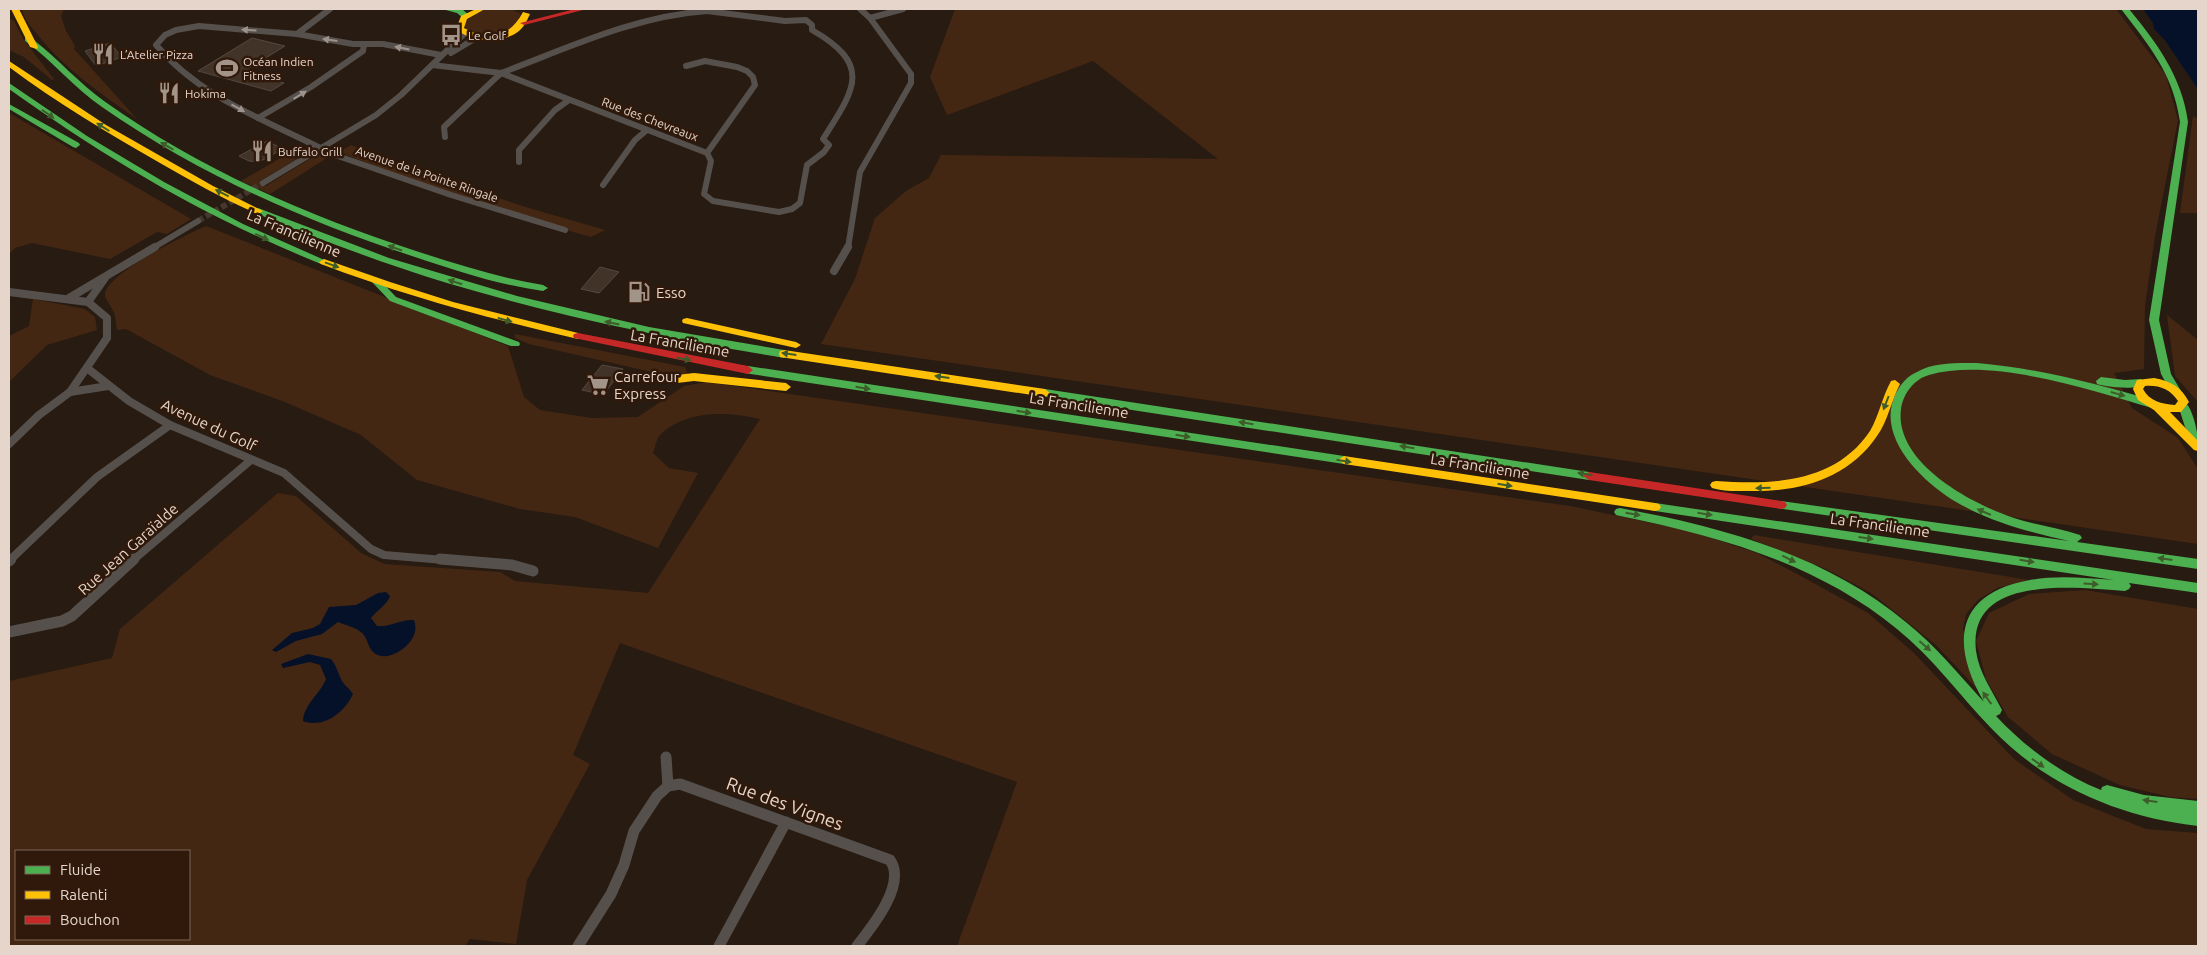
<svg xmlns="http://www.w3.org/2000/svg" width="2207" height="955" font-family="Ubuntu,sans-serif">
  <rect width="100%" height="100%" fill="#281b12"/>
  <g fill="#442713" fill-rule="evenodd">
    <path d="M22 9H64L61 16 66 31 75 46 74 49 137 119C100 93 65 69 37 34 31 27 23 18 22 9Z"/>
    <path d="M487 9H511L520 13 521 18C511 38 482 38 465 29 464 17 477 12 487 9Z"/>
    <polygon points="955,9 2116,9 2166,75 2178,120 2155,236 2145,306 2144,369 2114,373 2132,408 2178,438 2198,469 2198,544 821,344 855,279 875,218 906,191 929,178 941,155 1218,159 1093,61 947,115 930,77"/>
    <polygon points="9,18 14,21 23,39 54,79 52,80 24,57 9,50"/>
    <polygon points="9,113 191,219 167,234 157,232 110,259 32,243 15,248 9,254"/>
    <polygon points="2193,116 2198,119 2198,213 2180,213"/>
    <polygon points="351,145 430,176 529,208 605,230 591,237 481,206 339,152"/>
    <polygon points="301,146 310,151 258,182 266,186 318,154 327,158 270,194 241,181"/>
    <path d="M206 226 508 346 524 397 540 410 592 418 638 417 684 386 706 382 1570 506 1690 531 1757 553 1799 575 1868 613 1914 653 2014 759 2073 800 2146 829 2198 833V946H957L1017 782 620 643 573 755 590 764 527 880 516 944 470 939 465 946H9V681L112 658 120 629 278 493 296 496 361 553 384 564 500 572 515 581 648 593 760 419C728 411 685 410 660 435 656 439 655 448 653 453L669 468 698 473 658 548 575 517 520 509 417 480 361 435 285 402 210 375 126 329 117 330C116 324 116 316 113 311 111 305 105 300 105 294 106 274 187 234 206 226ZM16 851H189V939H16Z"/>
    <polygon points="33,299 85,309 95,317 97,330 47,345 9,382 9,336 29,326"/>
    <polygon points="2167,315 2198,340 2198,402 2175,376"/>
    <polygon points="515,334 685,367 688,375 665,375 529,344 515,338"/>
    <polygon points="1754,535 2029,580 1997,588 1978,600 1966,614 1963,629 1980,692 1936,645 1871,593 1826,569 1751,539"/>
    <polygon points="2085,590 2198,609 2198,799 2170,797 2120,785 2052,754 2008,717 1986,679 1976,641 1989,613 2029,594"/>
  </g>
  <g fill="#041129">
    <polygon points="2143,9 2198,9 2198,89 2164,39 2154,29 2153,23"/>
    <path d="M386 592 390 596C387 605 377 610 371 618L377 626C391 627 401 619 414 620 417 629 415 635 410 642 402 652 383 663 372 651 368 646 367 638 363 634 358 628 345 625 338 622L322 634 296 641 276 652 272 650 292 633 313 628 320 624 329 607 356 605 378 593Z"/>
    <path d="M308 654 331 659C337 666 338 674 342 681 345 686 350 689 353 694 345 712 324 729 303 721 304 704 320 694 326 679L320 665 310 662 283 668 281 664Z"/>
  </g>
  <g fill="#413328" stroke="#544841">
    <polygon points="252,38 285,46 243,72 284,83 271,91 198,71"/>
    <polygon points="110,43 122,57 96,66 85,51"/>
    <polygon points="267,141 283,149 259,162 249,161 239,156"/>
    <polygon points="600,267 619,272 599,293 581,289"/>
    <polygon points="602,365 623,369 603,395 582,390"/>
  </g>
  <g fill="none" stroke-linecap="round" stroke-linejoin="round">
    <polyline stroke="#44372e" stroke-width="6" stroke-dasharray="6 3" stroke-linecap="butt" points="198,221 263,183"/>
    <g stroke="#56504c" stroke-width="6">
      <path d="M707 11 785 21 806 20 812 25V30C873 65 855 89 823 139L829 145 824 152 807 165 800 203 792 209 779 212 713 201 704 194 711 161 707 153 501 73C568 48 635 16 707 11Z"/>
      <polyline points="870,18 903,9"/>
      <polyline points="297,34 330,9"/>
      <polyline points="451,53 476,38"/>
      <polyline points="432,65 501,73"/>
      <polyline points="686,66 705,61 737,67 747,71 753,77 755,85 707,153"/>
      <polyline points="258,118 311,87 363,51 364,44"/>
      <polyline points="445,137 444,127 501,73"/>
      <path d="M308 142C252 115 197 93 156 45L165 35 176 30 199 26 297 34 353 44H383L441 55"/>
      <polyline points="335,155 451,195 565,230"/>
      <polyline points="519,162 519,150 555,110 569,100"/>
      <polyline points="263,183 376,115 401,95 464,34"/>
      <polyline points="603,185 635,140 647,130"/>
      <polyline points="153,248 198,221"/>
      <polyline points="848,248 860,172 911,83 911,74 870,18 860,9"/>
    </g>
    <g stroke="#56504c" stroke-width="8">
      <polyline points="834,271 848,247"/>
      <polyline points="9,292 88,302 107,318 107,338 70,392 39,415 9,444"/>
      <polyline points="69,298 155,247"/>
      <polyline points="88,302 105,278"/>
      <polyline points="87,368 129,401 170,425 284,473 371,549 384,555 456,561"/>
      <polyline points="70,392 108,386"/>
      <polyline points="9,561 97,477 170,425"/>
      <polyline points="132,561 251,460"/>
    </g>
    <g stroke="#56504c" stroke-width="11">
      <polyline points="440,559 512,565 533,571"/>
      <polyline points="9,561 11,559"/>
      <polyline points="9,632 62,621 72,616 134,559"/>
      <polyline points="666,757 668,786"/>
      <path d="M668 786 680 784 890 860C907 884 872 927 857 946"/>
      <polyline points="578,946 611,894 624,865 634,831 657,796 668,786"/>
      <polyline points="719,946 786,822"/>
    </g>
    <g fill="#4caf50" fill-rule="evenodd">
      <polygon points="442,9 462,9 470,16 463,18 457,13"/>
      <path d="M2121 9H2129C2157 43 2182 77 2188 122L2159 320 2171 374 2181 391 2176 395 2172 394 2161 374 2149 320 2180 122C2173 73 2150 47 2121 9Z"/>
      <path d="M25 37H31L35 41C59 60 79 83 104 101 199 169 308 216 419 252 460 265 500 278 543 285L548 288 543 291C499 285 457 271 415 257 305 221 198 174 102 107 74 88 53 61 25 41Z"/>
      <path d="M9 83 87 136 164 182 243 224 329 262 324 265 321 264C205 217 110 161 9 89Z"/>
      <polygon points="9,104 79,143 80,145 76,148 73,147 9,109"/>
      <path d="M258 208 389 258 517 296 649 327 784 350 789 354 784 358C670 339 558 316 447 283 382 263 318 239 255 213L253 211Z"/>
      <polygon points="377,279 380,280 396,297 519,342 520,344 519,346 511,346 390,301 372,282"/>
      <path d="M1977 363C2038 368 2097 384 2156 401L2157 404 2152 408C2090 390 1992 357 1929 375 1914 379 1903 394 1901 409 1894 463 1972 504 2014 518 2036 525 2059 528 2080 535L2082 538 2077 542 2198 559V569L1777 508 1775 505 1777 502 1781 501 2069 541C2028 532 1987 521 1951 499 1919 478 1875 435 1896 393 1901 384 1907 376 1917 372 1934 362 1957 363 1977 363Z"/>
      <polygon points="748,366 1344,456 1350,460 1344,464 744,373 743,370"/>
      <path d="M2101 377 2125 380 2141 379 2146 383C2138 391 2108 387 2097 384L2096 381Z"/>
      <polygon points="1045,389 1589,472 1595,476 1589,480 1041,396 1040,393 1041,390"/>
      <path d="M2183 401C2192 404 2198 433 2198 442L2194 441 2185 427 2178 405Z"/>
      <path d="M1655 503 2198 583V593L2129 583 2131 586 2129 589 2125 591C2077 588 1967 573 1976 651 1979 673 1992 690 2002 710L2000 714 1996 716C2025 747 2061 774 2101 790L2102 787 2107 785 2144 795 2198 801V826C2120 817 2046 786 1991 728 1959 695 1933 658 1897 629 1818 564 1719 536 1620 516L1616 515 1614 512 1616 509 1620 508C1722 527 1826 555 1907 623 1936 646 1959 675 1984 702 1950 644 1955 593 2030 580 2057 575 2086 578 2114 580L1655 511 1651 510 1649 507 1651 504Z"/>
    </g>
    <g fill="#ffc107" fill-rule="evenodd">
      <polygon points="11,9 19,9 38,47 37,49 30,47"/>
      <path d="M476 9H485L467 19 464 28C489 42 510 37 523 12L530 14C527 20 525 26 519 31 503 44 471 43 456 29L461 16Z"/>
      <path d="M9 61 106 125 213 186 263 211 258 214 255 213C222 198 191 181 160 163 108 133 57 103 9 67Z"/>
      <path d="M324 259 390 282 453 302 578 333 583 336 578 339C491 319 405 296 321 264L319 262Z"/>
      <polygon points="687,318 796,342 801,345 796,348 683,323 682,321 683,319"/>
      <polygon points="784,350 1045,389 1050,393 1045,397 780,357 779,354 780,351"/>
      <polygon points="694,373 786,383 791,387 786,391 694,381 677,383 672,379 677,375"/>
      <path d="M2154 378C2171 381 2181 387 2189 402L2181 412H2170L2198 441V451L2194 450 2154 410 2138 400 2133 389 2137 380ZM2145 386C2159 385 2170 389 2178 401L2175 405C2162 404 2149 401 2143 389Z"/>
      <path d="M1895 380 1900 384C1891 401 1888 421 1877 436 1848 479 1799 492 1750 491 1738 491 1724 492 1712 488L1710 485 1712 482 1716 481C1773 485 1835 483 1870 431 1879 416 1882 397 1891 381Z"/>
      <polygon points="1344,456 1655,503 1659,504 1661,507 1659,510 1655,511 1344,464 1338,460"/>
    </g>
    <g fill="#c62828" fill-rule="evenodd">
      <polygon points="575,9 587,9 524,25 520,23"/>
      <polygon points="578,333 748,366 753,370 748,374 574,338 573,336 574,334"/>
      <polygon points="1589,472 1781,501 1785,502 1787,505 1785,508 1781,509 1589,480 1583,476"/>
    </g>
    <polyline stroke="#56504c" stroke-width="6" points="308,142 335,155"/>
  </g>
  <defs><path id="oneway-solid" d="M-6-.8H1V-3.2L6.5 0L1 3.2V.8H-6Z" transform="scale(1.25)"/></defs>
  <g fill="#9e928c">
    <use href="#oneway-solid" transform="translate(249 30) rotate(-176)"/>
    <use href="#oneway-solid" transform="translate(330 40) rotate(-172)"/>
    <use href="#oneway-solid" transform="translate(402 48) rotate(-169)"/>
    <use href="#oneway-solid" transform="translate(300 95) rotate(-31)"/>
    <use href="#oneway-solid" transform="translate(238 108) rotate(29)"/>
  </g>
  <g fill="#3d5c2a">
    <use href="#oneway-solid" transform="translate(48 114) rotate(35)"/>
    <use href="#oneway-solid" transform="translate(103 127) rotate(-148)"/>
    <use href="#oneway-solid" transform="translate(167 146) rotate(-150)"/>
    <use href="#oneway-solid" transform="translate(222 193) rotate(-153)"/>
    <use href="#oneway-solid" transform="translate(262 237) rotate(25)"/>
    <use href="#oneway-solid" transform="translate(395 248) rotate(-161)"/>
    <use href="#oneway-solid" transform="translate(332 265) rotate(20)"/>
    <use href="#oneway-solid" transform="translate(455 282) rotate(-162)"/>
    <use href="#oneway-solid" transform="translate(505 320) rotate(15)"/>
    <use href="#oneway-solid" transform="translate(612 323) rotate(-168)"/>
    <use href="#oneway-solid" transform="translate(789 354) rotate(-172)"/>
    <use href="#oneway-solid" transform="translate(684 359) rotate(10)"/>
    <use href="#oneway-solid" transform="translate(942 377) rotate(-172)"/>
    <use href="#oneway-solid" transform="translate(863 388) rotate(9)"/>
    <use href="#oneway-solid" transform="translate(2118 394) rotate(16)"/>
    <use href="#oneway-solid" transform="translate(1886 403) rotate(111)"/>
    <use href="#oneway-solid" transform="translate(1024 412) rotate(9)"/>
    <use href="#oneway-solid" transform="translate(1246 423) rotate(-171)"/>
    <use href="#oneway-solid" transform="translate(1183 436) rotate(9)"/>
    <use href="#oneway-solid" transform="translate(1407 447) rotate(-171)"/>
    <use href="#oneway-solid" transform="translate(1344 461) rotate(9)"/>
    <use href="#oneway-solid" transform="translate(1585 474) rotate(-171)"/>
    <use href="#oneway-solid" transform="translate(1505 485) rotate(9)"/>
    <use href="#oneway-solid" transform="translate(1763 488) rotate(178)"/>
    <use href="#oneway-solid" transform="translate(1984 512) rotate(-157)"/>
    <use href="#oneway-solid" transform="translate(1633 514) rotate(10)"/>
    <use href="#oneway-solid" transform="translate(1705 514) rotate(9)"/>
    <use href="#oneway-solid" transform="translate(1866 538) rotate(8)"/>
    <use href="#oneway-solid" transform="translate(1789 559) rotate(26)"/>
    <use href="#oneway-solid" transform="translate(2165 559) rotate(-172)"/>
    <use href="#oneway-solid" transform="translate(2027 561) rotate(9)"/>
    <use href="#oneway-solid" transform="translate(2091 584) rotate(4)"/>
    <use href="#oneway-solid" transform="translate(1925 646) rotate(41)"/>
    <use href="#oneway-solid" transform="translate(1987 698) rotate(-125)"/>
    <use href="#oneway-solid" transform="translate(2038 763) rotate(35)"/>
    <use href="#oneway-solid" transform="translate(2150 801) rotate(-172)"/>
  </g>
  <defs>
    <g id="bus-bare" transform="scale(1.725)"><path d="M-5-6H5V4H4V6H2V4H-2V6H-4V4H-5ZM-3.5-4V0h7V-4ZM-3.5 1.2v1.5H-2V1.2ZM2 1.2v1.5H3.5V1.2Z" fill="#a3948a" stroke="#30190a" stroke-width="2.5" paint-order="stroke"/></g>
    <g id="restaurant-bare" transform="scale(1.725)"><path d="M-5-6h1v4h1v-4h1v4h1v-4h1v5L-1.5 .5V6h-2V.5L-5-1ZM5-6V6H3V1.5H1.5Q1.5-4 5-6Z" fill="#a3948a" stroke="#30190a" stroke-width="2.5" paint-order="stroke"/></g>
    <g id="stadium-bare" transform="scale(1.725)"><path d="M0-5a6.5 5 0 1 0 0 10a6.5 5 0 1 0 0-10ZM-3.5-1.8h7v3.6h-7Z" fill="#a3948a" stroke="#30190a" stroke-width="2.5" paint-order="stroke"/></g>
    <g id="fuel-bare" transform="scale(1.725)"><path d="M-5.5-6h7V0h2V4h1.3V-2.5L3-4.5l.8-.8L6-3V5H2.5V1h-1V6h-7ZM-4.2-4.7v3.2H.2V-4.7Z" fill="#a3948a" stroke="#30190a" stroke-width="2.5" paint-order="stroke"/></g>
    <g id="supermarket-bare" transform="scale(1.725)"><path d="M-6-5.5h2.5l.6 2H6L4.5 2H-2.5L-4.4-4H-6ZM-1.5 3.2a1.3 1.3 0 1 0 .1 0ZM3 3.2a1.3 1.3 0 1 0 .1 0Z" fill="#a3948a" stroke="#30190a" stroke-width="2.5" paint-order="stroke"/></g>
  </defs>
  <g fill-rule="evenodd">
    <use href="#bus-bare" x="451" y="35"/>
    <use href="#restaurant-bare" x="103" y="54"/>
    <use href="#stadium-bare" x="227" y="68"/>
    <use href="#restaurant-bare" x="169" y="93"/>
    <use href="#restaurant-bare" x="262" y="151"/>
    <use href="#fuel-bare" x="639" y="292"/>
    <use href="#supermarket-bare" x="598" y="385"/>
  </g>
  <g text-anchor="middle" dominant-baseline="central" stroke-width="5" stroke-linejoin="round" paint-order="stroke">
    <g font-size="12" fill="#e5d5cb" stroke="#30190a" text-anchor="start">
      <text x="468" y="35">Le Golf</text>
      <text x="120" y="54">L’Atelier Pizza</text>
      <text x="243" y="61">Océan Indien<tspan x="243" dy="14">Fitness</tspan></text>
      <text x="185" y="93">Hokima</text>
      <text x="278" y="151">Buffalo Grill</text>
    </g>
    <g font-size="12" fill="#e5d5cb" stroke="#30190a">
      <text transform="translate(650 119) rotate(21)">Rue des Chevreaux</text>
      <text transform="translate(427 174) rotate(19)">Avenue de la Pointe Ringale</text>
    </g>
    <g font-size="15" fill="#e5d5cb" stroke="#30190a">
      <text transform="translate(294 233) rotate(23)">La Francilienne</text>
      <text transform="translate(680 343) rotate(10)">La Francilienne</text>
      <text transform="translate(1079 405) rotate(9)">La Francilienne</text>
      <text transform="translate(209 425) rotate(25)">Avenue du Golf</text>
      <text transform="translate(1480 466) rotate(9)">La Francilienne</text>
      <text transform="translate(1880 525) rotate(8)">La Francilienne</text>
      <text transform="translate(128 549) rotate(-42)">Rue Jean Garaïalde</text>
    </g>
    <g font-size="15" fill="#e5d5cb" stroke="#30190a" text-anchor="start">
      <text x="656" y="292">Esso</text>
      <text x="614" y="376">Carrefour<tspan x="614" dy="17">Express</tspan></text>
    </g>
    <g font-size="18" fill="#e5d5cb" stroke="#30190a">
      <text transform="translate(785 803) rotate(20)">Rue des Vignes</text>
    </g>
  </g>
  <rect width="2207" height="955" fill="none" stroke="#e5d5cb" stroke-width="20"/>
  <rect x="15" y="850" width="175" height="90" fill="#30190a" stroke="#786457"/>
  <rect x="25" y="866" width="25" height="8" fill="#4caf50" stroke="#786457"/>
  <text x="60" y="875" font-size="15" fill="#e5d5cb">Fluide</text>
  <rect x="25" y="891" width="25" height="8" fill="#ffc107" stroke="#786457"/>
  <text x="60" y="900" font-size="15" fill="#e5d5cb">Ralenti</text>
  <rect x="25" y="916" width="25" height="8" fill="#c62828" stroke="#786457"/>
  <text x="60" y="925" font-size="15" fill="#e5d5cb">Bouchon</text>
</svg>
